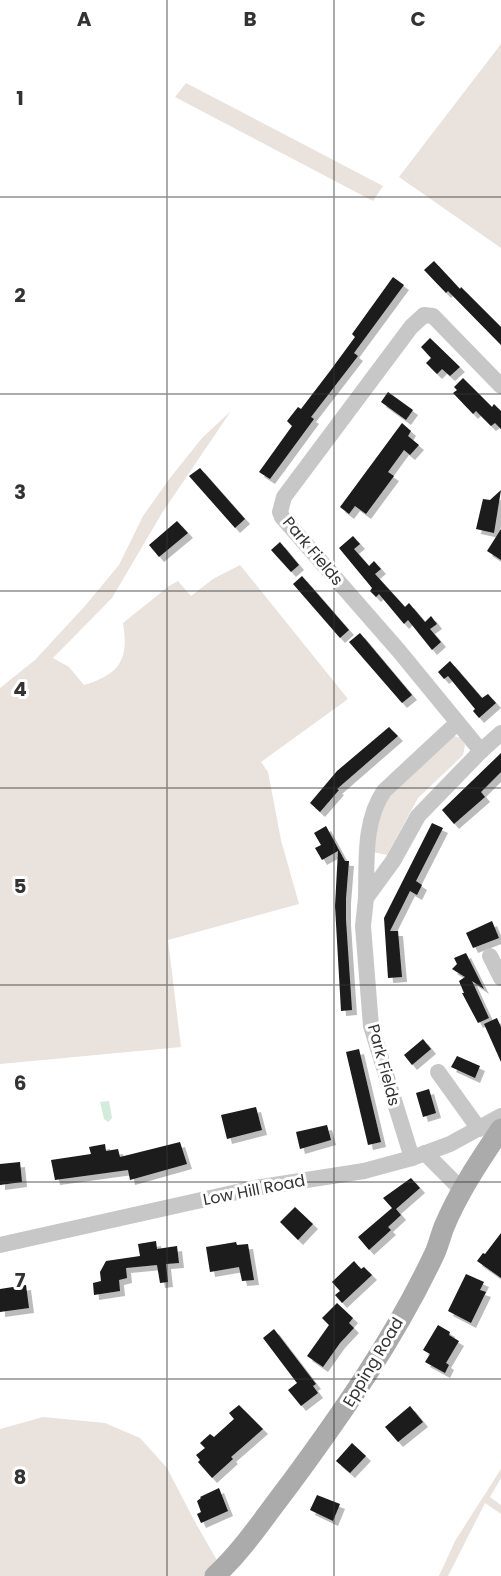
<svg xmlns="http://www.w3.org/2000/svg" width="501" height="1576" font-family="Poppins,sans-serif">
  <defs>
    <filter id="shadow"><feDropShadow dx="5" dy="5" stdDeviation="0" flood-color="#0004"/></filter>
  </defs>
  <rect width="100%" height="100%" fill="#fff"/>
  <g fill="#e9e2dd">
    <polygon points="501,44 501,248 399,177"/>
    <polygon points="186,83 383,186 373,201 175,97"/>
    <path d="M231 411 162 513 112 598 53 658 69 667 84 685C120 674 129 660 123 623L169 586 178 581 191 596 213 579 240 565 348 699 261 762 268 772 281 840 299 904 168 940 181 1047 0 1064V688L35 660 84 607 119 565 143 516 170 478 202 438Z"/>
    <polygon points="450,735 461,738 465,745 463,755 418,798 387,855 373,852 376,803"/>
    <polygon points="43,1417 105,1423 140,1438 167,1468 195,1522 226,1576 0,1576 0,1429"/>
    <polygon points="501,1469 501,1478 490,1497 501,1505 501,1514 485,1503 448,1576 439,1576 455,1541"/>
  </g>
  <polygon fill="#d1ecdb" points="109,1101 112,1118 108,1122 104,1119 100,1102"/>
  <g fill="#1a1a1a" filter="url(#shadow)">
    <polygon points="434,261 460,289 461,287 501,327 501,345 448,291 446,293 424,270"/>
    <polygon points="393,277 404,285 354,353 358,356 311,417 314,419 270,479 259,472 292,426 287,421 298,407 301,409 330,371 355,337 352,334"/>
    <polygon points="430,338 460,367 450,376 442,369 437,374 426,363 431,358 421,347"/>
    <polygon points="463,378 492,407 494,404 501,411 501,429 495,423 491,426 476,411 473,414 453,393 457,390 454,387"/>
    <polygon points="388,392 413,410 406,420 381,402"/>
    <polygon points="402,423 411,431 408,436 419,445 410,455 404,450 388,472 394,476 366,514 355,506 349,514 340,507"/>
    <polygon points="200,468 245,519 235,528 189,476"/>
    <polygon points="501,490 494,533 476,529 483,499 490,500"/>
    <polygon points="177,521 188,533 159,557 149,545"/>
    <polygon points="501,529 501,560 487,551"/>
    <polygon points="353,536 360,544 354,549 369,566 374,561 381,569 375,574 405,607 409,603 425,622 431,616 437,624 430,629 441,642 432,650 408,620 404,624 379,594 376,597 370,591 372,588 339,548"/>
    <polygon points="280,542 299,565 291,572 271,550"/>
    <polygon points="302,576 349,630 340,638 293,584"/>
    <polygon points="360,633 412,695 402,703 349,642"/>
    <polygon points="450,661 482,698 488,694 496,703 479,718 473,711 475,709 448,676 444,679 438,672"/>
    <polygon points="389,727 398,736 337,789 339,790 320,812 310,803 337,771"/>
    <polygon points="501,753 501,772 481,792 485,797 454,824 442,810"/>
    <polygon points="432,823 443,828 416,881 422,885 417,895 410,891 390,931 398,931 402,977 388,978 384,918"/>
    <polygon points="326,826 345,861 349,861 346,898 346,920 352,1010 341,1011 335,906 338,851 322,860 315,848 321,845 314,833"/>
    <polygon points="492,921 499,938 473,948 466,933"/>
    <polygon points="466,953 484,989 472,981 489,1018 478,1023 462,993 464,993 459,981 465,977 452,969 457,964 454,958"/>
    <polygon points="497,1018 501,1027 501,1062 484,1024"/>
    <polygon points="423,1039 431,1049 412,1065 404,1055"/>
    <polygon points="359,1049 381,1142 368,1145 346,1052"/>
    <polygon points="457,1056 480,1066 475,1078 451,1067"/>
    <polygon points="429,1089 436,1113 423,1117 416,1093"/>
    <polygon points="256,1107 262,1130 227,1139 221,1115"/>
    <polygon points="327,1125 331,1140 300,1149 296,1132"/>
    <polygon points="180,1142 187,1164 130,1180 128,1170 55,1180 51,1160 91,1154 89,1147 105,1144 106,1151 118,1149 120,1157"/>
    <polygon points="20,1162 22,1182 0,1185 0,1164"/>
    <polygon points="411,1178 420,1188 396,1209 401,1215 388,1227 391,1230 369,1250 358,1237 392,1208 383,1198"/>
    <polygon points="295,1207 313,1224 298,1240 280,1222"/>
    <polygon points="501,1233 501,1278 477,1261 483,1253 485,1254"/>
    <polygon points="156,1241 157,1249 177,1246 179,1263 166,1264 168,1282 160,1283 157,1265 126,1268 127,1278 119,1280 120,1291 94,1295 93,1283 101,1281 100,1272 106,1261 140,1256 138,1244"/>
    <polygon points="236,1242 237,1245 248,1244 254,1280 242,1281 239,1267 210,1272 206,1247"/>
    <polygon points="354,1261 361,1269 364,1267 372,1275 342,1303 335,1295 340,1291 332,1282"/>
    <polygon points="466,1274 484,1282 480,1290 486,1292 471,1323 448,1311"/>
    <polygon points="26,1285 29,1308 0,1312 0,1289"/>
    <polygon points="337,1303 353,1318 349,1323 354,1328 340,1343 323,1367 307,1356 329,1325 322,1318"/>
    <polygon points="438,1325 450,1332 449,1335 459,1341 446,1363 449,1365 445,1373 425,1362 430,1354 423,1350"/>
    <polygon points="274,1329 316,1384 313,1386 318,1393 301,1406 288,1390 297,1383 263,1338"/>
    <polygon points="239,1405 263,1429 231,1457 233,1459 212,1478 198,1462 200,1460 196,1455 205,1448 200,1443 210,1434 214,1437 234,1419 229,1413"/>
    <polygon points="410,1406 423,1422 398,1442 385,1427"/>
    <polygon points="352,1443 366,1456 350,1473 336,1461"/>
    <polygon points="219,1488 228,1511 201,1523 197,1514 201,1512 197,1501 201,1498 200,1497"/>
    <polygon points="317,1495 340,1504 333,1521 310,1510"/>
  </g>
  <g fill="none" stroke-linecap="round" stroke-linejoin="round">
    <g stroke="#c7c7c7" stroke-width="16">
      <polyline points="481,751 399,651 282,517 280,512 284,497 411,327 424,315 433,316 501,386"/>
      <path d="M366 898C367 862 363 822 384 791L457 723"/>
      <polyline points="490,956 501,978"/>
      <polyline points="438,1072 479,1129"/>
      <polyline points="425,1153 462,1190"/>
      <polyline points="412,1158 371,1026 363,926 366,898 393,861 418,816 481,751 501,733"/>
      <polyline points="0,1245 255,1188 364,1171 412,1158 450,1144 501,1116"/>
    </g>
    <path stroke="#ababab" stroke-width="21" d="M215 1576C244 1549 266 1515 290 1484 343 1412 394 1339 433 1257 438 1248 440 1237 444 1227 458 1193 480 1160 501 1129"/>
  </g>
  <path fill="none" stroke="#333" stroke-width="1.5" stroke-opacity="0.55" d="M167 0V1576M334 0V1576M0 197H501M0 394H501M0 591H501M0 788H501M0 985H501M0 1182H501M0 1379H501"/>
  <g text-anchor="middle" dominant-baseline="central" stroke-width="6" stroke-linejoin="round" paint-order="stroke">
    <g font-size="16" fill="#333" stroke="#fff">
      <text transform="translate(313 551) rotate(50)">Park Fields</text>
      <text transform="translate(384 1065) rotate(75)">Park Fields</text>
      <text transform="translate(254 1190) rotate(-11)">Low Hill Road</text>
      <text transform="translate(373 1362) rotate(-59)">Epping Road</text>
    </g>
  </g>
  <g font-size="20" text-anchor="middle" font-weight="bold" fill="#333" stroke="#fff" stroke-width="6" stroke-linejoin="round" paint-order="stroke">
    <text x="84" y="26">A</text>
    <text x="250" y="26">B</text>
    <text x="418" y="26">C</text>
    <text x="20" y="105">1</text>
    <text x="20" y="302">2</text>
    <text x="20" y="499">3</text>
    <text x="20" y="696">4</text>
    <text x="20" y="893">5</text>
    <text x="20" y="1090">6</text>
    <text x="20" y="1287">7</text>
    <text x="20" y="1484">8</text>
  </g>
</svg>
